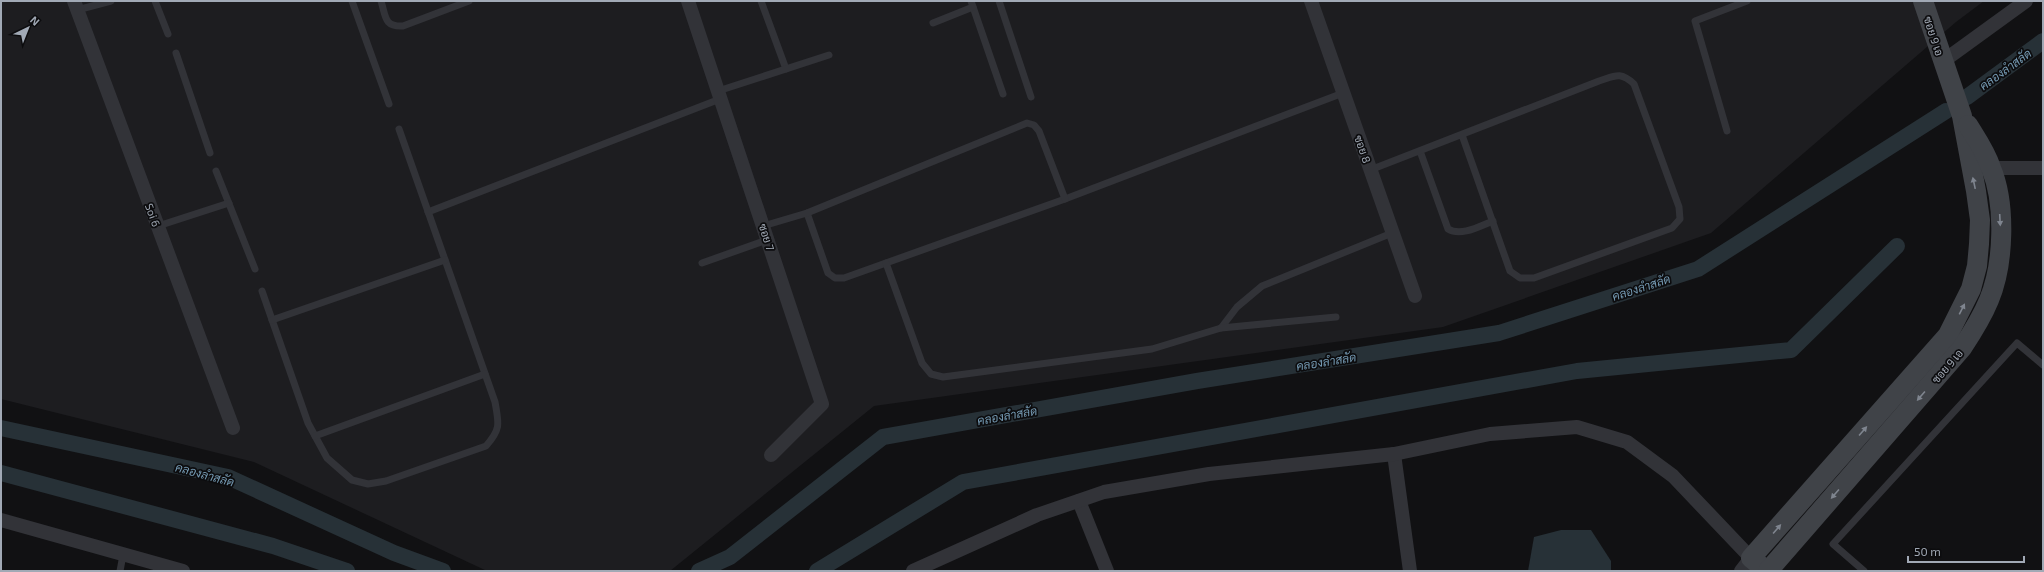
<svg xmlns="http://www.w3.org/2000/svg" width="2044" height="572" font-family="'Exo 2',Sarabun,sans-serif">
  <rect width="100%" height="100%" fill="#111113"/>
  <polygon fill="#1d1d20" points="1,1 1984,1 1956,22 1711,233 1443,327 874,406 670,571 487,571 254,462 1,399"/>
  <polygon fill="#273137" points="1561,530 1591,530 1611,561 1611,571 1528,571 1534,537"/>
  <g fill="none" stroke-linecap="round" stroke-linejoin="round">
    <g stroke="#273137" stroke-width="16">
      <polyline points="1967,97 2043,41"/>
      <polyline points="1,428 228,477 394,553 443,571"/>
      <polyline points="1,473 273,546 347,571"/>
      <polyline points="699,571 730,557 883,437 1197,381 1499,333 1698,269 1946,111"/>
      <polyline points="817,571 963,482 1577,371 1791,350 1897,246"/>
    </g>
    <g stroke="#323338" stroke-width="7">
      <polyline points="155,1 168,34"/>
      <polyline points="352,1 389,104"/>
      <path d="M381 1C386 17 384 27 403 26L469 1"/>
      <polyline points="761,1 786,69"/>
      <polyline points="971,1 1003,94"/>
      <polyline points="999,1 1031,97"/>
      <polyline points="77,10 111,1"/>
      <polyline points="933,23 973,7"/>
      <polyline points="176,53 210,153"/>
      <polyline points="718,91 829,55"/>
      <polyline points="1727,131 1695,21 1747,1"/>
      <path d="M1420 151 1448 229C1461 237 1480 226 1493 221"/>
      <path d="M1370 170 1599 81C1615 76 1620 71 1634 84L1679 207 1680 219 1672 228 1534 278H1520L1510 271 1462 135"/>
      <polyline points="216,171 255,269"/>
      <polyline points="428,212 720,99"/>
      <polyline points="807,213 828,273 835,278 844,278 1065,199 1343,93"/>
      <polyline points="158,226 229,203"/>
      <polyline points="763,226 807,213 1027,123 1034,125 1039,131 1065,199"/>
      <polyline points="702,263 767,240"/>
      <polyline points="886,263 922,363 931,374 943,377 1152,349 1221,328 1237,307 1262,286 1392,233"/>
      <path d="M262 291 308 423 327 458 352 480 368 484 386 481 486 446C501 429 499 424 495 402L399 129"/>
      <polyline points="272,320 445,260"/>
      <polyline points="1221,328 1336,317"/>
      <polyline points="315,436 485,374"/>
      <polyline points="120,571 123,555"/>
      <polyline points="1864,571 1833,544 2017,343 2043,365"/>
    </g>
    <g stroke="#323338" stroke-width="14">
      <polyline points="74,1 233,428"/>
      <polyline points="688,1 822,404 771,455"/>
      <polyline points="1311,1 1415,296"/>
      <polyline points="1942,62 2026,1"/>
      <polyline points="1992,168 2043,168"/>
      <polyline points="1394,454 1410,571"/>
      <polyline points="1079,501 1107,571"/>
      <polyline points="1,520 183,571"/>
      <polyline points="913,571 1037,515 1104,492 1209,474 1394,454 1490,434 1577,427 1627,442 1673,476 1751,558 1741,571"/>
    </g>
    <g stroke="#404348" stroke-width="20">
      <polyline points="1767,571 1751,558 1948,335 1971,289 1977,266 1979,244 1980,220 1976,191 1962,116 1923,1"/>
      <path d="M1768 571 1962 348C1972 333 1982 317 1989 300 2004 264 2006 204 1991 168 1986 152 1976 138 1968 125"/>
    </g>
  </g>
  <defs><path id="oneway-solid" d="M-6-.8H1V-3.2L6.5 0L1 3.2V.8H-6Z"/></defs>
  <g fill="#7f858f">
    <use href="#oneway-solid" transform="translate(1974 183) rotate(-102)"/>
    <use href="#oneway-solid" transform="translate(2000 220) rotate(87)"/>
    <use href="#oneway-solid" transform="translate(1962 309) rotate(-63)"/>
    <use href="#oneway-solid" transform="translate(1921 396) rotate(131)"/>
    <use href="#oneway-solid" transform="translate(1863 431) rotate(-49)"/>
    <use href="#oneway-solid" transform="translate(1835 494) rotate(131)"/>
    <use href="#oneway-solid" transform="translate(1777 529) rotate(-49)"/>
  </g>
  <g text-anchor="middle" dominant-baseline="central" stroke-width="3.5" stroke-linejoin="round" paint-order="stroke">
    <g font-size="11" fill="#a1a9b5" stroke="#0c0c0e">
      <text transform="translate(1934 36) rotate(72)">ซอย 9 เอ</text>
      <text transform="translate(1363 149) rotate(71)">ซอย 8</text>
      <text transform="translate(153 215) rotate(70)">Soi 6</text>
      <text transform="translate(767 237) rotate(72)">ซอย 7</text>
      <text transform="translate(1947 366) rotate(-49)">ซอย 9 เอ</text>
    </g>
    <g font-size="12" font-style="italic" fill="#759ab3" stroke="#0c0c0e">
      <text transform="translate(2005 69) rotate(-36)">คลองลำสลัด</text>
      <text transform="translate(1641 287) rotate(-18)">คลองลำสลัด</text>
      <text transform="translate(1326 361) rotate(-9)">คลองลำสลัด</text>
      <text transform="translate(1007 415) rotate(-10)">คลองลำสลัด</text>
      <text transform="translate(205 474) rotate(15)">คลองลำสลัด</text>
    </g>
  </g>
  <rect width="2044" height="572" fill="none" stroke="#a1a9b5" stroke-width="4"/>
  <g transform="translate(28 28) rotate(43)" stroke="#0c0c0e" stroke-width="3" paint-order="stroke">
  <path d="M0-3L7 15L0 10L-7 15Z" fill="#a1a9b5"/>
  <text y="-6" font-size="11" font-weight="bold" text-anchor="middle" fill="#a1a9b5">N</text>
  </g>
  <path d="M1908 556v6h116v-6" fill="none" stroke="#a1a9b5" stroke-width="2"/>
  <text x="1914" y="556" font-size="12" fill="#a1a9b5" stroke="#0c0c0e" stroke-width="3" paint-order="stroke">50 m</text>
</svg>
